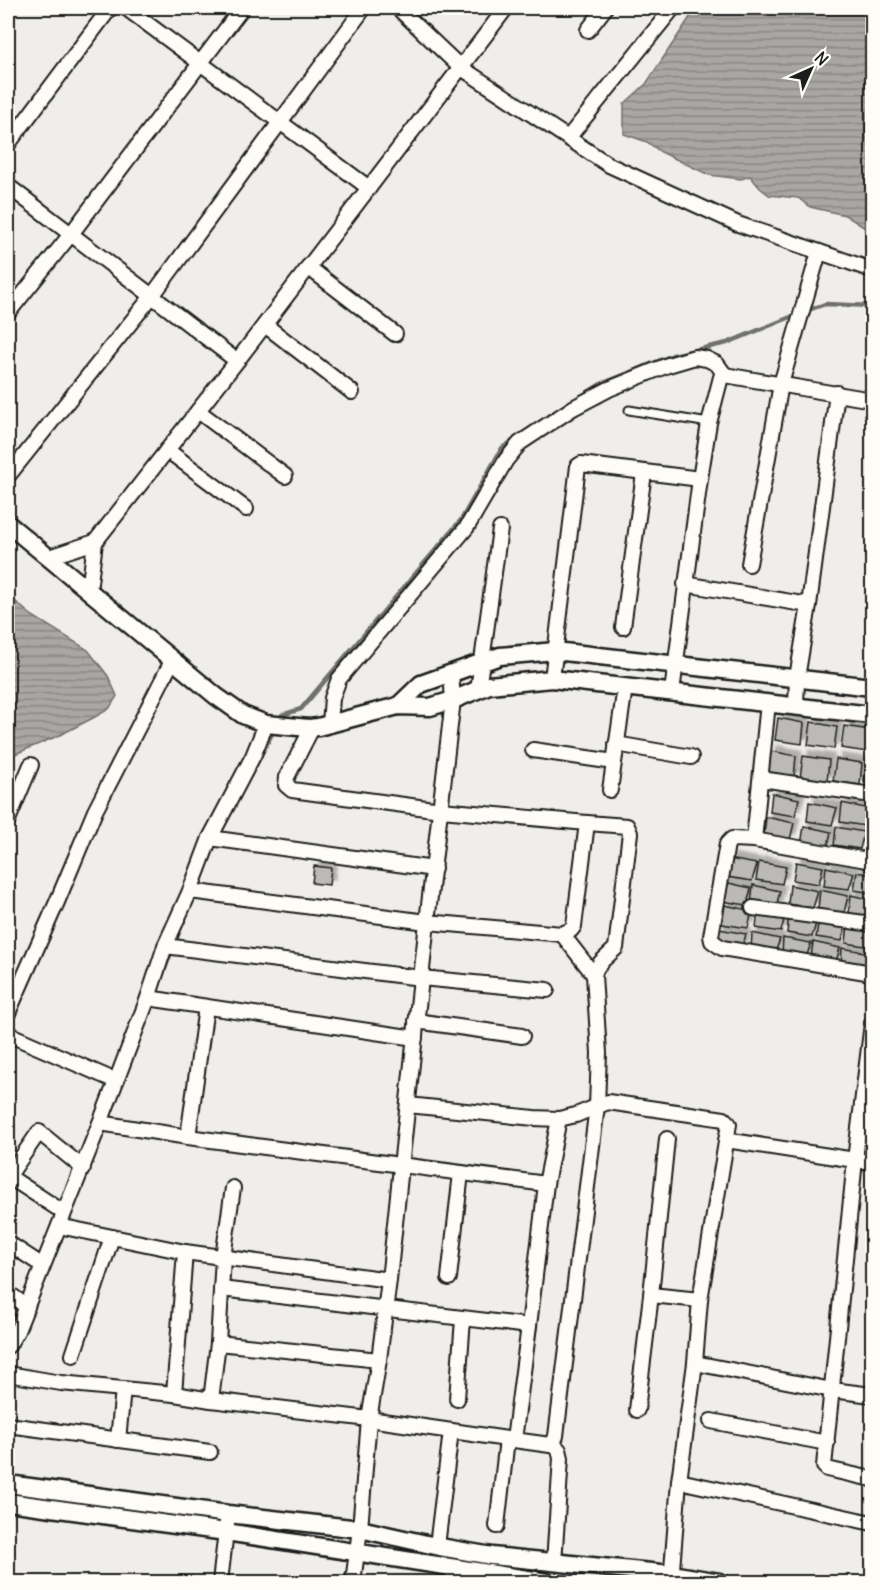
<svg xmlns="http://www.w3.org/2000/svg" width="880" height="1590" font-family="Delius,sans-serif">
  <defs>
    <pattern id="water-rules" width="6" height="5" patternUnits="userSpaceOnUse" patternTransform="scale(1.5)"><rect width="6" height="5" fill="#a8a7a3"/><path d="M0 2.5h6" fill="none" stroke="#888784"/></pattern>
    <filter id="shadow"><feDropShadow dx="5.5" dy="-5.5" stdDeviation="1.5" flood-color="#0004"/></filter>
  </defs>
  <rect width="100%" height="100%" fill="#f0eeea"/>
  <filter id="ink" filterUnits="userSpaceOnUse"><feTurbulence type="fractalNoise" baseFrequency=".0167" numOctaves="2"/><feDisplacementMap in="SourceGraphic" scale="12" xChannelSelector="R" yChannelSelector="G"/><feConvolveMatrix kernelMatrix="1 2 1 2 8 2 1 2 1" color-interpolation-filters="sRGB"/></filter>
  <g filter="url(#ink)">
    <g fill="url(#water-rules)" stroke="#706f6d" stroke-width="1.5">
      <polygon points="696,8 872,8 872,228 865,228 845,215 810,207 798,198 769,195 760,188 750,176 741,179 709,175 661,152 647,142 624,134 624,104 646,84"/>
      <polygon points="8,595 31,615 88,650 108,676 117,696 109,709 93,718 60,735 8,757"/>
    </g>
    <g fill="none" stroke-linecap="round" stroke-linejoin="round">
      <g stroke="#706f6d" stroke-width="4.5">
        <polyline points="806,311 825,304 872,306"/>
        <polyline points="582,396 601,384 673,355 727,343 798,314"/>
        <polyline points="279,720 282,715 301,709 461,520 502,448 517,438"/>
        <polyline points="250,776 275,728"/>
        <polyline points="161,979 184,919"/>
      </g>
    </g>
    <g fill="#bbbab6" stroke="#1c1c1c" stroke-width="1.5" filter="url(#shadow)">
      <polygon points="778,718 804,723 802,744 775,740"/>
      <polygon points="811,722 837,727 834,749 808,745"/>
      <polygon points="844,726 870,730 867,752 841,748"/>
      <polygon points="771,751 796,756 794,778 767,774"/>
      <polygon points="803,756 829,760 827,782 800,778"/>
      <polygon points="836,759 862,763 860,785 833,781"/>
      <polygon points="867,760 872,761 872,783 864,782"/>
      <polygon points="772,793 799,799 795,816 770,812"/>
      <polygon points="809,802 837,808 832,825 807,821"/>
      <polygon points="842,803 870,809 865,826 840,822"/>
      <polygon points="766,817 794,823 790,840 764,836"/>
      <polygon points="804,826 831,832 827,849 801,845"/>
      <polygon points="836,827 864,832 860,849 834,845"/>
      <polygon points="869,829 872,829 872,848 867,847"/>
      <polygon points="729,859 757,864 752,881 727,877"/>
      <polygon points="759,862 786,867 782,884 756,880"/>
      <polygon points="796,862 823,867 819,884 793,880"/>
      <polygon points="314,866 331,868 329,885 312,883"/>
      <polygon points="826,867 854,873 849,889 824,886"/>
      <polygon points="857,872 872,875 872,893 854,890"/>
      <polygon points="724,882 751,888 747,905 721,901"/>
      <polygon points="753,885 780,891 776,908 751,904"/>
      <polygon points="790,885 818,891 813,908 788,904"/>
      <polygon points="820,890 848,896 844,913 818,909"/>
      <polygon points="851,895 872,900 872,917 849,914"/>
      <polygon points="725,905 752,911 748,928 722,924"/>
      <polygon points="758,910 785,915 781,932 756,928"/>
      <polygon points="789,914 817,920 812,937 787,933"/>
      <polygon points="819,919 846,924 842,941 816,937"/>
      <polygon points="848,924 872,929 871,947 846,943"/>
      <polygon points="719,929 746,934 742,949 717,945"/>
      <polygon points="752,933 780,939 775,953 751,949"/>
      <polygon points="783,938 811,943 806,958 782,954"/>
      <polygon points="813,942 840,948 836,962 811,958"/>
      <polygon points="842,948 870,953 866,968 841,964"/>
    </g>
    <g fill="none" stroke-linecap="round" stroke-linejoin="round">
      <g stroke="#1c1c1c" stroke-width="11">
        <polyline id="service" points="629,410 709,423"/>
      </g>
      <g stroke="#1c1c1c" stroke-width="18">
        <g id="minor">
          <polyline points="126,8 369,188"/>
          <polyline points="398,8 460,67 609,165 738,224 872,270"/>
          <polyline points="588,30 605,8"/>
          <polyline points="568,138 673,8"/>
          <polyline points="8,144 110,8"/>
          <polyline points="8,186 237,361"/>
          <polyline points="308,267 395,334"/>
          <polyline points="8,313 71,234 242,8"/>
          <polyline points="265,325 352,392"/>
          <polyline points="198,411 285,476"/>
          <polyline points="167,450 246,509"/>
          <polyline points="8,476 152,296 364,8"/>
          <polyline points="49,557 95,542"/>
          <polyline points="749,564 781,384 819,252"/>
          <polyline points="685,584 809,605"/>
          <polyline points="89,591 95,542 237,361 506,8"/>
          <polyline points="623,627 644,473"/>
          <polyline points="552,679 578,466 581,464 700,479"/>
          <polyline points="478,690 500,529"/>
          <polyline points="672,692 700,479 709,423 721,377 725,375 872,400"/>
          <polyline points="768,703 754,840 872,861"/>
          <polyline points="796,705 797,678 809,605 837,393"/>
          <polyline points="330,724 332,698 339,679 467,527 506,460 520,443 573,408 609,389 668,365 695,357 707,359 717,364 725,375"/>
          <polyline points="616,744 691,757"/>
          <polyline points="533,750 614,762"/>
          <polyline points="761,779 872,795"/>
          <polyline points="610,790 625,687"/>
          <polyline points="8,820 31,765"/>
          <polyline points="210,838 434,869"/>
          <polyline points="754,840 732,839 727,844 711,936 712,941 722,948 872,973"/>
          <polyline points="190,891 427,922 562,934 571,930 574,926 587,823 441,810 292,790 286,785 287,777 312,728"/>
          <polyline points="753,908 872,924"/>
          <polyline points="562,934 594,975"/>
          <polyline points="165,946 421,978 547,990"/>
          <polyline points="148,998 415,1038"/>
          <polyline points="8,1013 57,902 95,811 172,661"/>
          <polyline points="416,1021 522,1036"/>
          <polyline points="8,1034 116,1081"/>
          <polyline points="408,1105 534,1118 559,1119 576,1115 608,1102 724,1119 729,1124 700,1300 695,1363 679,1481 671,1582"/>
          <polyline points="100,1123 188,1137 546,1184 529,1326 221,1289"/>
          <polyline points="188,1137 206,1007"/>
          <polyline points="667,1139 651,1295 700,1300"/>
          <polyline points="726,1140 855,1160 872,1023"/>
          <polyline points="872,1162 855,1160 824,1466 827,1469 872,1479"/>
          <polyline points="8,1176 60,1210"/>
          <polyline points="8,1177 39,1132 83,1168"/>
          <polyline points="546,1184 559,1119"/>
          <polyline points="59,1226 185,1252 389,1280"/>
          <polyline points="8,1243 37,1262"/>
          <polyline points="449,1278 461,1173"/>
          <polyline points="8,1293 27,1307"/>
          <polyline points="218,1343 379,1360"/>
          <polyline points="8,1346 17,1331 100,1123 148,998 165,946 190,891 210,838 253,756 266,724"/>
          <polyline points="73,1355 112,1237"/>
          <polyline points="695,1363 832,1390 872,1395"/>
          <polyline points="8,1374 61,1383 174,1394 211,1400 369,1419 514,1440 529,1326"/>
          <polyline points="174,1394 185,1252"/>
          <polyline points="457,1399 463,1319"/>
          <polyline points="211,1400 218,1343 223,1257 233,1188"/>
          <polyline points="637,1410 651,1295"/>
          <polyline points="711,1421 827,1443"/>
          <polyline points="8,1425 210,1452"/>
          <polyline points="118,1440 123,1389"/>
          <polyline points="514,1440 550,1445 553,1444 556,1436 597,1106 599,1053 594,975 596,969 601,962 616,948 630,833 627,826 587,823"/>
          <polyline points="553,1444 559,1450 561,1458 554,1563"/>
          <polyline points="679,1481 872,1523"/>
          <polyline points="497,1526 507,1439"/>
          <polyline points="437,1546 451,1431"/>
          <polyline points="220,1582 228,1514"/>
          <polyline points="353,1582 360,1529 369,1419 379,1360 389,1280 427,922 453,700 451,674"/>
          <polyline points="452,1582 454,1568"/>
        </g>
      </g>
      <g stroke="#1c1c1c" stroke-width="21">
        <g id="tertiary">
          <polyline points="8,524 216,696 243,715 266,724 309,728 318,727 398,706 430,707 453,700 489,685 552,679 872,715"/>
          <polyline points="398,706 421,684 500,656 555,651 872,687"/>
          <polyline points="8,1484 228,1514 360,1529 440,1547 492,1556 671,1574 720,1582"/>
          <polyline points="8,1502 226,1532 547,1582"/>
        </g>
      </g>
      <use href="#service" stroke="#fdfcf7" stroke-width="7"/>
      <use href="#minor" stroke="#fdfcf7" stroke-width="14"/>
      <use href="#tertiary" stroke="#fdfcf7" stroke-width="16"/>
    </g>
  </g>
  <rect width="880" height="1590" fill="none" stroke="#fdfcf7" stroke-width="30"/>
  <rect x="15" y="15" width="850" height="1560" fill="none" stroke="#1c1c1c" stroke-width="2" filter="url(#ink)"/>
  <g transform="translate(811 69) rotate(45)" stroke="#fdfcf7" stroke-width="4.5" paint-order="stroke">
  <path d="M0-4.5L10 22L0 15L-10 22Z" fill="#1c1c1c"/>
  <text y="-9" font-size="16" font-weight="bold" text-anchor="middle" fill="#1c1c1c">N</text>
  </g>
</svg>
